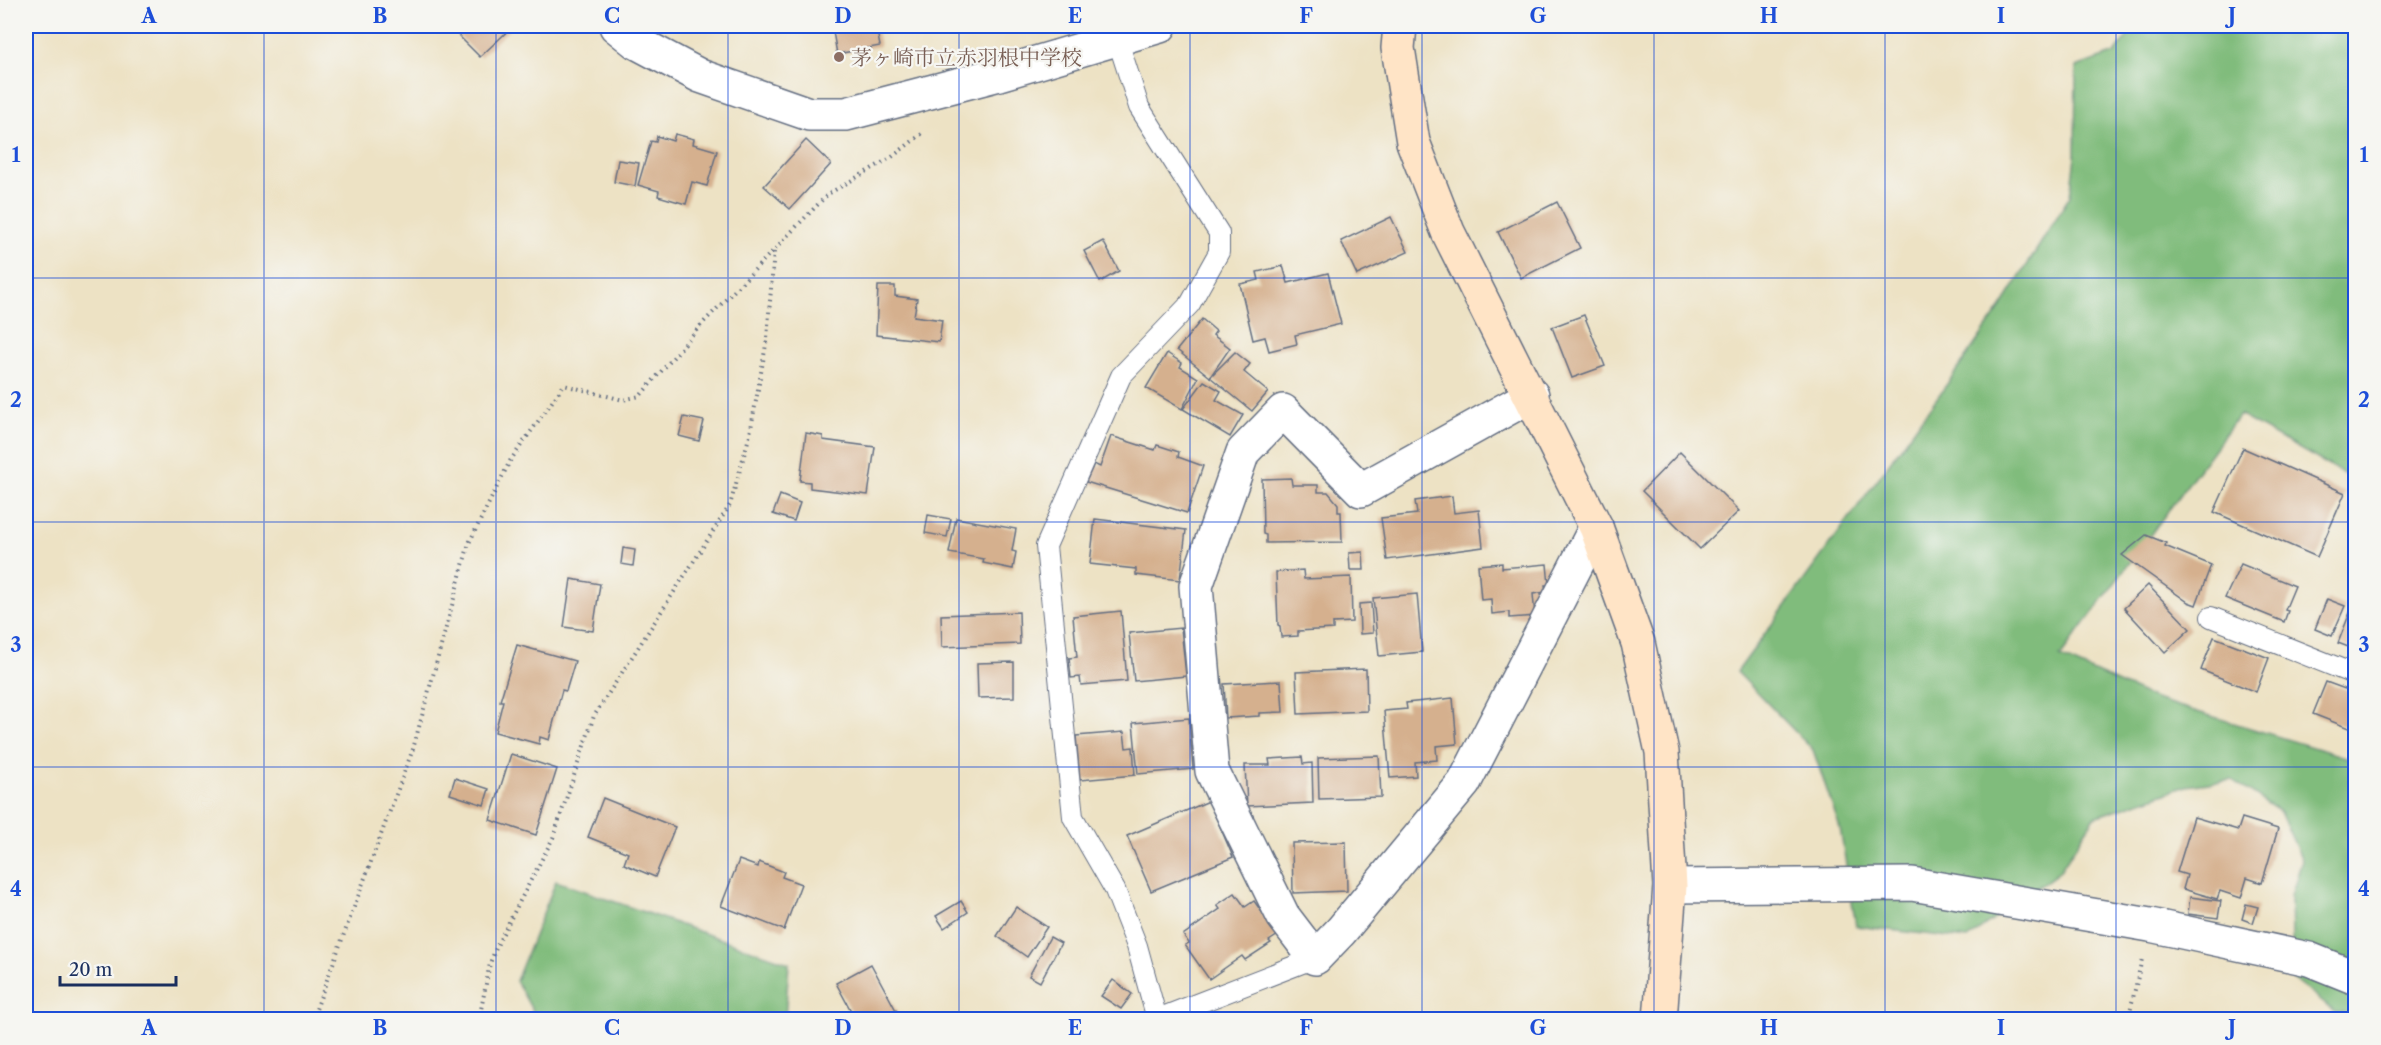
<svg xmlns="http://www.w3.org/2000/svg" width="2381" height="1045" font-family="'Libre Caslon Text','Noto Serif JP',serif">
  <rect width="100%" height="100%" fill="#f6f6f2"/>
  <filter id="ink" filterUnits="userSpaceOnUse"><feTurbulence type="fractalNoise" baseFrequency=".0167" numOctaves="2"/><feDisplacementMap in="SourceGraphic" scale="12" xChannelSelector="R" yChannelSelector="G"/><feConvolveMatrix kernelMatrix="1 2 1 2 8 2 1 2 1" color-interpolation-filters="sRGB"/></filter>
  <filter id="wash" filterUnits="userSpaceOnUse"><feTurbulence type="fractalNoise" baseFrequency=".008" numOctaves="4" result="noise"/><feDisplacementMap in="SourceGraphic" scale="24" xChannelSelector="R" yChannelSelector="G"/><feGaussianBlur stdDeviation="1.35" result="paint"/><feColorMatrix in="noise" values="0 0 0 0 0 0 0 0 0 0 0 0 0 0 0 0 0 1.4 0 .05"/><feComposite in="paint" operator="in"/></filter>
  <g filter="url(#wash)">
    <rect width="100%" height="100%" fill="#ede2c4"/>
    <g fill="#80bc7b" stroke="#4e766c" stroke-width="1.5">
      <polygon points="2135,26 2355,26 2355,480 2239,415 2060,657 2155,699 2355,760 2355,1013 2335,1012 2293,979 2291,896 2302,860 2280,812 2232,780 2186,786 2095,817 2059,872 1967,939 1856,926 1840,828 1813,750 1737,672 1950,380 2003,304 2070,196 2075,156 2076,67 2115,53"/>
      <polygon points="556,881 789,963 785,1019 537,1019 516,981"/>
    </g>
    <g id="blocks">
      <g fill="#d5b08e">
        <polygon points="449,26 513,26 480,57"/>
        <polygon points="832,26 876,26 880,46 837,54"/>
        <polygon points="675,134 694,139 693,144 717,151 707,186 692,182 686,204 658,196 659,191 638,185 651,141 656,142 657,136 673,141"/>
        <polygon points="806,140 831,164 790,209 764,186"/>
        <polygon points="618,160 639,163 635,186 614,182"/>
        <polygon points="1557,202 1580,248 1521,278 1498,232"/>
        <polygon points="1391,217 1408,252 1357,275 1341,241"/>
        <polygon points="1103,241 1119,271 1100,282 1084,251"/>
        <polygon points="1283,266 1288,283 1328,273 1341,324 1295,335 1297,344 1269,351 1265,337 1253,340 1240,284 1259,280 1257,272"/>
        <polygon points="878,286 895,286 895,296 917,299 914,316 942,320 939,342 876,335"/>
        <polygon points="1584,315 1605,366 1572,378 1552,327"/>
        <polygon points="1202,319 1216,331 1213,335 1230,348 1210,377 1177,350"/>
        <polygon points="1235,352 1250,364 1244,372 1268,392 1252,411 1210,377"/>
        <polygon points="1167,353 1182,363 1180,367 1198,378 1182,409 1146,388"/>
        <polygon points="1204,381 1221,391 1216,400 1243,415 1230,437 1183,409"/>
        <polygon points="684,417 704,421 699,441 679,436"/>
        <polygon points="806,433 823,436 823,440 875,447 868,495 810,488 810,482 800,481"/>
        <polygon points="1111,436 1155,450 1157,445 1179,452 1178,457 1203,466 1187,513 1086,482 1094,464 1100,467"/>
        <polygon points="2243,448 2345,493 2317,557 2214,512"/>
        <polygon points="1680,452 1739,511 1700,549 1642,491"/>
        <polygon points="1291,478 1292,485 1318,485 1318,492 1328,492 1338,504 1338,512 1341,512 1342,542 1266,543 1266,535 1263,534 1262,479"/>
        <polygon points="780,495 800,503 794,521 773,514"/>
        <polygon points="1452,496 1454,513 1479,510 1483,547 1387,560 1381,518 1417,514 1415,501"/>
        <polygon points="928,515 951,519 947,537 925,533"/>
        <polygon points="956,518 1016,529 1012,551 1016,552 1013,569 983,563 984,559 949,553"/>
        <polygon points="1095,519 1186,530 1180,580 1136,575 1136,569 1090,564"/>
        <polygon points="2146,535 2166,543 2165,546 2211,565 2196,605 2188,602 2122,555"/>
        <polygon points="623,548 635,550 633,566 621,564"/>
        <polygon points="1363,552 1364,570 1350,570 1349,553"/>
        <polygon points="1502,563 1502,568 1547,564 1549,585 1545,585 1546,592 1533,594 1535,616 1509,618 1509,612 1492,614 1491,599 1481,600 1478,565"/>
        <polygon points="2241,564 2295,586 2285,610 2288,611 2284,622 2225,598"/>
        <polygon points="1303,570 1304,579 1351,577 1352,622 1333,623 1333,629 1298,631 1298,636 1281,637 1280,626 1278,625 1276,572"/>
        <polygon points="571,579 600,584 593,631 564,627"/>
        <polygon points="2148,585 2190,629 2165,652 2124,608"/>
        <polygon points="1417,594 1422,652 1379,656 1373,598"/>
        <polygon points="2327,599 2345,606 2332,636 2315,629"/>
        <polygon points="1371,603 1373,633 1360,634 1359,604"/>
        <polygon points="2351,610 2356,612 2356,650 2338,643"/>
        <polygon points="1121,611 1127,681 1081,685 1080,677 1071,678 1069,658 1077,657 1073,616"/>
        <polygon points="1019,612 1020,644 942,647 941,615"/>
        <polygon points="1181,628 1186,676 1134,681 1129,633"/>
        <polygon points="2214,637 2269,658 2256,692 2201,670"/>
        <polygon points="517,645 575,661 566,691 562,690 549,740 540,737 539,744 495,732 503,701 500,701"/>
        <polygon points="1014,662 1014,697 978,698 977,663"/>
        <polygon points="1366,669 1367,711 1298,714 1296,672"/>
        <polygon points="1281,681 1283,712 1259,713 1259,716 1226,718 1224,684"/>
        <polygon points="2326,682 2356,693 2356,731 2313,714"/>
        <polygon points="1453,698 1457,744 1436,746 1437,760 1415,762 1416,776 1390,778 1384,711 1407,709 1406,703"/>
        <polygon points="1189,718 1193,769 1138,774 1133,723"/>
        <polygon points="1124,732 1126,748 1133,747 1135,775 1080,780 1076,736"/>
        <polygon points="511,754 557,769 536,835 490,820"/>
        <polygon points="1379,756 1381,797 1319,799 1318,758"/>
        <polygon points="1302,757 1303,764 1312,763 1313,803 1247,806 1245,765 1270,765 1269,759"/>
        <polygon points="455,778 489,789 484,805 450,794"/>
        <polygon points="603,798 675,827 655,877 624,864 628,853 588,837"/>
        <polygon points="1209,801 1233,857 1151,891 1127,836"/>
        <polygon points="2194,817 2238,830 2242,818 2278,829 2262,883 2247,878 2241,898 2220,891 2217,899 2183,889 2187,875 2177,872"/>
        <polygon points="1346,842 1347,891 1293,893 1292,843"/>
        <polygon points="739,860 758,867 759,862 784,872 782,877 801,884 784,930 721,906"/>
        <polygon points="1235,893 1245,907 1254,901 1278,935 1269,941 1271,943 1245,960 1242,956 1209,979 1185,945 1189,943 1183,935 1220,909 1217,905"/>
        <polygon points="2190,897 2221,901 2218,918 2188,914"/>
        <polygon points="961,901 968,912 944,928 936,916"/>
        <polygon points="2246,904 2258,907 2253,923 2242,919"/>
        <polygon points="1016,907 1047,927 1027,957 997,936"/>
        <polygon points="1050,937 1061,943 1040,982 1029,976"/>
        <polygon points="871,964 898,1014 888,1020 856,1020 836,983"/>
        <polygon points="1113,980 1132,994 1121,1009 1101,996"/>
      </g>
    </g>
  </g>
  <g filter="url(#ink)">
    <use href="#blocks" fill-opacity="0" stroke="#646e82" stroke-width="1.5"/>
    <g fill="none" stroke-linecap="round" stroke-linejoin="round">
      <g stroke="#646e82" stroke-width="22">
        <g id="lane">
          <polyline points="1117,38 1139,107 1219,233 1219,252 1190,304 1121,376 1046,546 1073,817 1115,890 1137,946 1157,1019"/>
          <polyline points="2211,617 2356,675"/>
          <polyline points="1155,1020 1315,958"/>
        </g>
      </g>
      <g stroke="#646e82" stroke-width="36">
        <g id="street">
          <polyline points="616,26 636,42 700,76 809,114 846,114 999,74 1160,26"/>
          <polyline points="1532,395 1361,490 1283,411 1243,452 1196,586 1212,771 1283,916 1315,958 1341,931 1464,783 1596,527"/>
          <polyline points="1670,886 1912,884 2150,925 2309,959 2356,978"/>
        </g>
      </g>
      <g stroke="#646e82" stroke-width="36">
        <polyline id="secondary" points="1400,26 1398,48 1413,142 1448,232 1596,527 1638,643 1662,752 1670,886 1660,1020"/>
      </g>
      <g stroke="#646e82" stroke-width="4" stroke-dasharray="1.5 4.5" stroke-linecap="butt">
        <polyline points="312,1020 413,749 469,543 510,461 564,385 623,400 640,396 701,325 828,194 892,157 923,133"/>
        <polyline points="479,1020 490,963 499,941 553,838 594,716 730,505 750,434 767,339 774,251"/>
        <polyline points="2128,1020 2142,959"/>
      </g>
      <use href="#lane" stroke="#fff" stroke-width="20"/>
      <use href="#street" stroke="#fff" stroke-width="33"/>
      <use href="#secondary" stroke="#ffe4c6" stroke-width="33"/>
    </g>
  </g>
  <path fill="none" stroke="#1d4ed8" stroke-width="1.5" stroke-opacity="0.55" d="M264 26V1020M496 26V1020M728 26V1020M959 26V1020M1190 26V1020M1422 26V1020M1654 26V1020M1885 26V1020M2116 26V1020M26 278H2356M26 522H2356M26 767H2356"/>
  <circle fill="#8d6e63" stroke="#f6f6f2" stroke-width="2" cx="839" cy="57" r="6"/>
  <g text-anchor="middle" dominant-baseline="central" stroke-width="4.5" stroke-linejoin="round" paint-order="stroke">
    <g font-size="21" fill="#785e54" stroke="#f6f6f2" text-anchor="start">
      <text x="851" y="57">茅ヶ崎市立赤羽根中学校</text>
    </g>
  </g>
  <rect width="2381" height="1045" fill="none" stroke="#f6f6f2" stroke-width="66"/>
  <path d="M60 976v9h116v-9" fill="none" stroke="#1b2f5e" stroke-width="3"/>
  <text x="69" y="976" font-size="18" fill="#1b2f5e" stroke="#f6f6f2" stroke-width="4.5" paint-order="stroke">20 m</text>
  <rect x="33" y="33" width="2315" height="979" fill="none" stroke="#1d4ed8" stroke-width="2"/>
  <g font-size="20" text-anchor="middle" font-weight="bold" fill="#1d4ed8">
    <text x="149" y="23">A</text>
    <text x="380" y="23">B</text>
    <text x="612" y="23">C</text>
    <text x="843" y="23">D</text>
    <text x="1075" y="23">E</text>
    <text x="1306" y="23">F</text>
    <text x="1538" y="23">G</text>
    <text x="1769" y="23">H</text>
    <text x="2001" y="23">I</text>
    <text x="2232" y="23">J</text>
    <text x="16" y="162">1</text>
    <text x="2364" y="162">1</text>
    <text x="16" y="407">2</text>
    <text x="2364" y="407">2</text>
    <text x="16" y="652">3</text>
    <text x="2364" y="652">3</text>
    <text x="16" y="896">4</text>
    <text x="2364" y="896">4</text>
    <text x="149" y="1035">A</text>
    <text x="380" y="1035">B</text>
    <text x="612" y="1035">C</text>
    <text x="843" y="1035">D</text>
    <text x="1075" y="1035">E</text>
    <text x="1306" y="1035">F</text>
    <text x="1538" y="1035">G</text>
    <text x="1769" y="1035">H</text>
    <text x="2001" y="1035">I</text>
    <text x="2232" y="1035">J</text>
  </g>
</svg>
